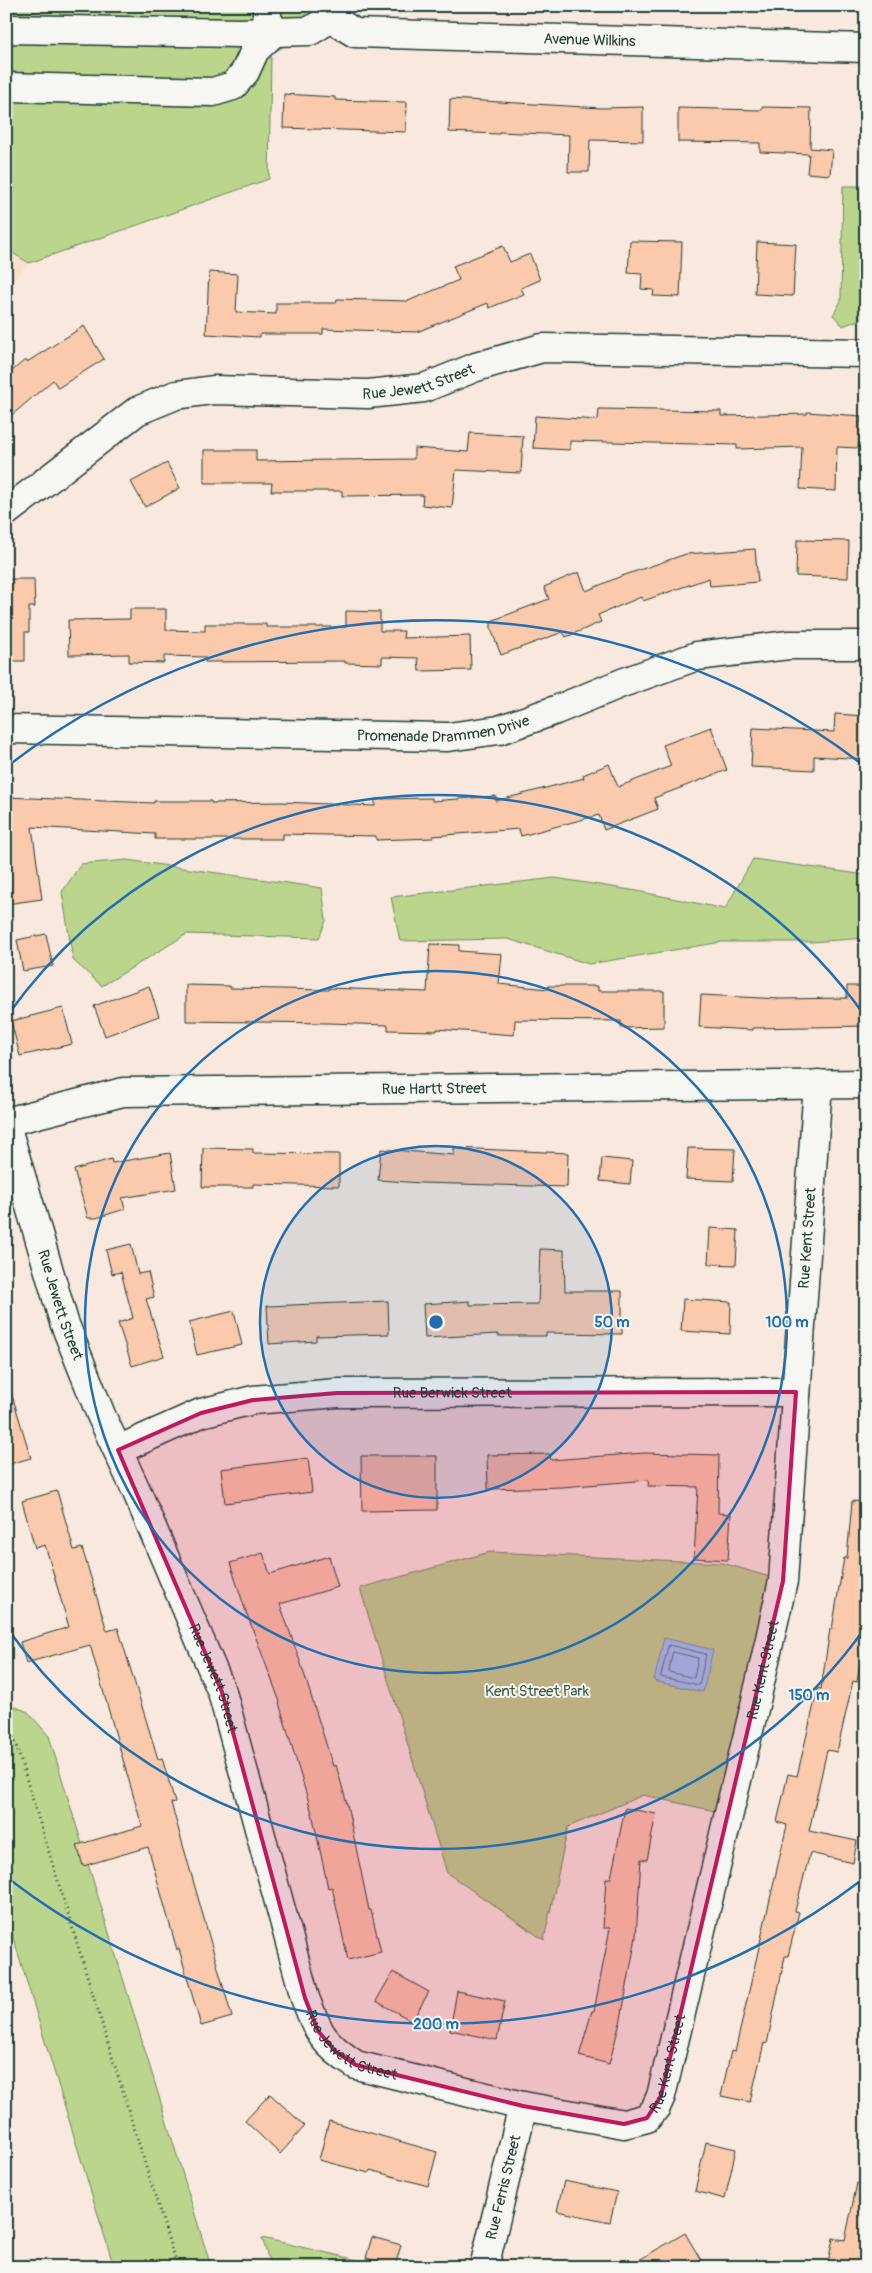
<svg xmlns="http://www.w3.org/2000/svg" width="872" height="2273" font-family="Pangolin,sans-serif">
  <rect width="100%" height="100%" fill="#f8e8dd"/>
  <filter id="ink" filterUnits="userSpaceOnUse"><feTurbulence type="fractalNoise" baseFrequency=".02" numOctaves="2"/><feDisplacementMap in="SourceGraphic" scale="10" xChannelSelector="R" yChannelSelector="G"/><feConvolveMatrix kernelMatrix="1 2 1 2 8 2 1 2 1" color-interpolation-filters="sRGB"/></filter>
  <g filter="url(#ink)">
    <polygon fill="#f9dfce" points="6,249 29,263 6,288"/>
    <g fill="#bbd58c" stroke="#6d8960">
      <polygon points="6,6 326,6 310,31 271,54 269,179 29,263 6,249"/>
      <polygon points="843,186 866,186 866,317 843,326 833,315 841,301"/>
      <polygon points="753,859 866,875 866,938 811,942 722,942 589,964 508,939 400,941 391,897 555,878 637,891 725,909"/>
      <polygon points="127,860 322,888 326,921 319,938 187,934 102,986 73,960 62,892 81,864"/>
      <polygon points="490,1552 723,1563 783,1581 728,1814 643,1795 568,1827 544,1940 447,1873 360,1588"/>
      <polygon points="6,1703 28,1712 49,1736 211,2267 114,2267 6,1914"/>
      <polygon points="262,2238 388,2267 271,2267"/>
    </g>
    <polygon fill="#99caf5" stroke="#6892a8" points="664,1638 713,1650 703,1692 654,1681"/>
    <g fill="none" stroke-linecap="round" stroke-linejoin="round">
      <g stroke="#507581" stroke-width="1">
        <polygon points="669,1645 706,1654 699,1685 661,1677"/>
        <polygon points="673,1652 698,1658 694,1678 669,1672"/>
      </g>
    </g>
    <g fill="#fbc9ab" stroke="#1f3d34">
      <polygon points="284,94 335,97 335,100 407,102 406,132 283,128"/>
      <polygon points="450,99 601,108 643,107 643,141 590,140 589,172 568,172 569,135 499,132 499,134 449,132"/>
      <polygon points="762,107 811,108 810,148 832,150 830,175 807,173 809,154 760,152 760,143 678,142 678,108 762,110"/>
      <polygon points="630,241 682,242 680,297 653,296 654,290 641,289 642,274 628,273"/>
      <polygon points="757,242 796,244 793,296 755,294"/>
      <polygon points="503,246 510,262 530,254 540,280 521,288 524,294 489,308 488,303 417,332 323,329 323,334 260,334 260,337 206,334 209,272 238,274 236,312 276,314 276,303 336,303 337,299 408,301 459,280 453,266"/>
      <polygon points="84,326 104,359 58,388 53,380 6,420 6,376 25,360 27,362"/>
      <polygon points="599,409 721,411 721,416 807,414 807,412 861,416 858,448 837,447 836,491 800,489 802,447 737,449 737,445 570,441 570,450 533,448 535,416 598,420"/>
      <polygon points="470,433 523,436 521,473 456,470 452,508 422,505 423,495 342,496 342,491 271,491 272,483 204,483 204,450 256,450 256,461 414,459 414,448 468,452"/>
      <polygon points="167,463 180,488 145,507 131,482"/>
      <polygon points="797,540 849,541 848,578 796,576"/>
      <polygon points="755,549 758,582 710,586 709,578 643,601 641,597 598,615 601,622 566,637 563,632 501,655 491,629 491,621 549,599 544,587 579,572 586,591 619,577 686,554"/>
      <polygon points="6,579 34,579 35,607 29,607 29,632 25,632 25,661 6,661"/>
      <polygon points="130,609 166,609 166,630 205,631 205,624 266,624 266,627 346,627 346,611 380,612 380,631 404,631 403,638 470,636 471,670 419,671 418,658 382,657 382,664 345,663 345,661 205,662 205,657 164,656 164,663 129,662 129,654 69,655 68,620 130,619"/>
      <polygon points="835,714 866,716 866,759 814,756 814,770 751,767 753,728 834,732"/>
      <polygon points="711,727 727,770 654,798 658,809 604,830 599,815 521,836 519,829 433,836 433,838 376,840 376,836 283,834 283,839 155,839 155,834 32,827 42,899 6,904 6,797 154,803 154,801 211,801 211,803 282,802 375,806 375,799 432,798 432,801 496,796 496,801 584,778 583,775 609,764 618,787 671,766 663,745"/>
      <polygon points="46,934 53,966 23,971 17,940"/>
      <polygon points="430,944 459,945 459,951 502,954 499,984 548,989 548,986 598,986 598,991 664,991 664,1027 621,1028 621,1021 515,1020 514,1035 437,1029 437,1031 388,1030 388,1025 328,1023 186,1021 186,985 230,986 230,988 329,990 329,988 427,992"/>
      <polygon points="149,986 159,1016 105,1036 94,1006"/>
      <polygon points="847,986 866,986 866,1026 752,1028 752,1030 699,1027 701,995 781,999 847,998"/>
      <polygon points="63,1008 72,1044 20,1056 11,1021"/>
      <polygon points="203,1148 253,1149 253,1153 339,1154 339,1186 253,1184 253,1187 202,1187"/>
      <polygon points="454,1148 568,1153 567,1187 421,1183 378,1180 381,1149 454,1155"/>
      <polygon points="688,1148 735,1149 733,1181 686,1179"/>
      <polygon points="170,1153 176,1189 122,1198 125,1209 96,1218 88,1218 74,1170 111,1159 112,1163"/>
      <polygon points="602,1158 632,1161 630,1184 600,1181"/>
      <polygon points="710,1228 738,1230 736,1265 708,1264"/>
      <polygon points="131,1244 138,1274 148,1272 154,1297 146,1299 164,1356 132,1366 118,1323 133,1318 121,1272 112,1274 106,1250"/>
      <polygon points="540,1249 564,1250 565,1291 622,1291 622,1334 546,1333 546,1336 498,1336 498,1334 425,1338 423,1304 470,1301 470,1305 538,1304"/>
      <polygon points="683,1299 731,1302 730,1334 681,1331"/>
      <polygon points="388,1301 389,1334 316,1336 316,1341 269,1344 267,1306"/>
      <polygon points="234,1311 242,1345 197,1355 189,1322"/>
      <polygon points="6,1392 11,1392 31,1458 6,1465"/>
      <polygon points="644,1453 719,1455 718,1513 731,1514 728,1560 694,1558 698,1487 648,1486 649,1480 562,1487 488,1489 487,1455 550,1454 551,1460"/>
      <polygon points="361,1456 437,1456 437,1510 362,1511"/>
      <polygon points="308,1458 312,1492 225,1503 221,1469"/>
      <polygon points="57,1491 74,1550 82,1548 107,1631 118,1628 158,1759 162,1758 175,1802 171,1803 232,2017 201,2026 179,1949 177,1950 148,1847 83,1866 77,1845 142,1826 90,1645 26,1663 20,1642 69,1627 45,1545 35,1548 22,1501"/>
      <polygon points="852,1501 866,1502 866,1624 857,1682 853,1681 837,1752 827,1750 809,1831 857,1841 853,1863 810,1853 795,1911 799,1912 788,1956 785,1956 767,2044 764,2043 750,2102 721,2096 731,2051 735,2052 787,1825 777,1822 788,1774 797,1776 818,1688 821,1689 830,1629 832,1629 844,1558 847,1558"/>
      <polygon points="263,1553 270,1574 329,1556 338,1587 280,1604 301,1664 333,1766 336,1765 347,1804 369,1910 371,1910 381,1952 348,1960 332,1887 328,1888 312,1813 279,1703 280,1702 245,1609 230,1563"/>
      <polygon points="625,1808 656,1814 647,1860 641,1859 636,1937 621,2019 609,2064 579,2056 592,2011 594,2011 610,1928 603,1928 606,1878 611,1878"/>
      <polygon points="393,1972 429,1992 412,2021 376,2001"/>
      <polygon points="457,1991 505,2001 497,2040 450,2030"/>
      <polygon points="270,2094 305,2126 280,2154 245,2121"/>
      <polygon points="329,2121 437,2152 428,2186 370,2170 369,2173 319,2160"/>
      <polygon points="706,2142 736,2149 725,2199 695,2191"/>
      <polygon points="564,2181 617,2192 610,2222 557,2211"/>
      <polygon points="857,2183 866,2184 866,2244 861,2267 827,2267 833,2238 845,2240"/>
      <polygon points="685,2233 705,2267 627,2267"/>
      <polygon points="372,2237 401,2245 395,2266 366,2258"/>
    </g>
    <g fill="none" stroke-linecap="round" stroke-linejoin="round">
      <g stroke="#1f3d34" stroke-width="31">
        <g id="minor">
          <polyline points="267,6 267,18 274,32"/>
          <path id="s1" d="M326 6 331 18 355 33 866 48"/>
          <polyline points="6,29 239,33 310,31 331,18"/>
          <polyline points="6,87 213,92 233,86 245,72 255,50 274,32"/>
          <path id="s2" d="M6 512 137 411 176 395 213 390 368 394 424 388 476 367 542 348 866 353"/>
          <path id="s3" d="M6 729 448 737 499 730 556 710 622 683 697 656 789 645H866"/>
          <path id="s4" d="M6 1122 123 1092 866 1084"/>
          <path id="s5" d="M6 1125 64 1322 101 1415 136 1490 222 1692 305 1998C319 2034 323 2044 356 2065L523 2106 624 2124 647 2118 656 2107 661 2096 755 1705 783 1581 818 1084"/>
          <path id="s6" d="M118 1450 201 1413 253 1400 337 1393 796 1392"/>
          <path id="s7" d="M484 2267 523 2106"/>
        </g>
      </g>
      <polyline stroke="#1f3d34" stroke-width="3" stroke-dasharray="1 4" stroke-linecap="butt" points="6,1713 177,2267"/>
      <use href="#minor" stroke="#f6f6f2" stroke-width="28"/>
    </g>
  </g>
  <path fill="#c2185b" fill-opacity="0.2" stroke="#c2185b" stroke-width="4" stroke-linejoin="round" d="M796 1392 783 1581 661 2096 647 2118 624 2124 523 2106 356 2065 336 2052 318 2031 305 1998 222 1692 118 1450 201 1413 253 1400 337 1393Z"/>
  <circle cx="436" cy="1322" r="176" fill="#1f6fb2" fill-opacity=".12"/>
  <g fill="none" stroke="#1f6fb2" stroke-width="2.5">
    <circle cx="436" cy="1322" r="176"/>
    <circle cx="436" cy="1322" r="351"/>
    <path d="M865 1628A527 527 0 0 1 7 1628M7 1016A527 527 0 0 1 865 1016"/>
    <path d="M863 1879A702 702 0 0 1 9 1879M9 765A702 702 0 0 1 863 765"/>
  </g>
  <g text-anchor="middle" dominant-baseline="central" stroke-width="4" stroke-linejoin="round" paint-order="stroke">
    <g font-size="15" fill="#1f3d34" stroke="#f6f6f2">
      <text stroke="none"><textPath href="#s1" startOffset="276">Avenue Wilkins</textPath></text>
      <text stroke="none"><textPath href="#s2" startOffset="452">Rue Jewett Street</textPath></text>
      <text stroke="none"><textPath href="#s3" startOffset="438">Promenade Drammen Drive</textPath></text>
      <text stroke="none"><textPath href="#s4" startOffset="432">Rue Hartt Street</textPath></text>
      <text stroke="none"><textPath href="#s5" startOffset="2209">Rue Kent Street</textPath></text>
      <text stroke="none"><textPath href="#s5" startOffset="188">Rue Jewett Street</textPath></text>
      <text stroke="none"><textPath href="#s6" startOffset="344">Rue Berwick Street</textPath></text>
      <text stroke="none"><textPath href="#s5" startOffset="1774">Rue Kent Street</textPath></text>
      <text stroke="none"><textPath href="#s5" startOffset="592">Rue Jewett Street</textPath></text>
      <text stroke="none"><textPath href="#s5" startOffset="996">Rue Jewett Street</textPath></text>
      <text stroke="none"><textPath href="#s5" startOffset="1369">Rue Kent Street</textPath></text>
      <text stroke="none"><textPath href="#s7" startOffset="82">Rue Ferris Street</textPath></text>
    </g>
    <g font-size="15" fill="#3e5b46" stroke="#f6f6f2">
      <text x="537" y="1691">Kent Street Park</text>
    </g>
  </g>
  <circle cx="436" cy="1322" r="8" fill="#1f6fb2" stroke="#f6f6f2" stroke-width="2.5"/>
  <g font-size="15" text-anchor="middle" font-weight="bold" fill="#1f6fb2" stroke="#f6f6f2" stroke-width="4" stroke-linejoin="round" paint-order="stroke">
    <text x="612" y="1327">50 m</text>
    <text x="787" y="1327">100 m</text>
    <text x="809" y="1700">150 m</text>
    <text x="436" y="2029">200 m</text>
  </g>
  <rect width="872" height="2273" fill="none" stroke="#f6f6f2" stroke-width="25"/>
  <rect x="12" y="12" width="847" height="2248" fill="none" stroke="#1f3d34" stroke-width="2" filter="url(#ink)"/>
</svg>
